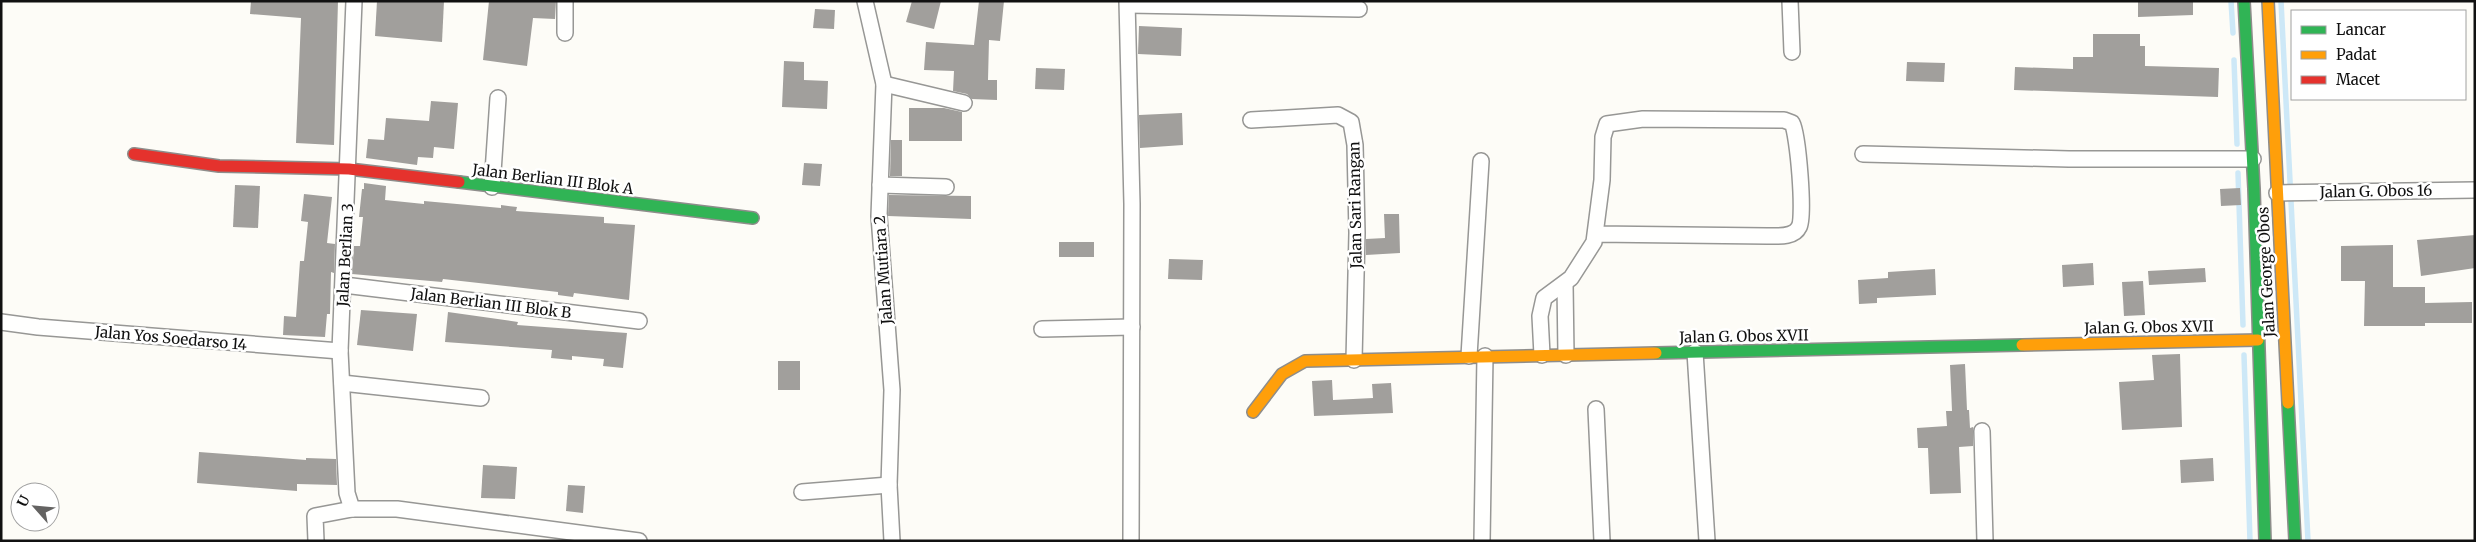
<svg xmlns="http://www.w3.org/2000/svg" width="2476" height="542" font-family="Merriweather,serif">
  <rect width="100%" height="100%" fill="#fdfcf7"/>
  <g fill="none" stroke-linecap="round" stroke-linejoin="round">
    <g stroke="#cde8f7" stroke-width="5.5">
      <polyline points="2231,1 2233,33"/>
      <polyline points="2281,1 2308,541"/>
      <polyline points="2234,60 2237,144"/>
      <polyline points="2238,173 2243,325"/>
      <polyline points="2244,355 2250,541"/>
    </g>
  </g>
  <g fill="#a19f9c">
    <polygon points="251,1 338,1 334,145 296,143 301,18 250,14"/>
    <polygon points="377,1 444,1 442,42 375,36"/>
    <polygon points="489,1 556,1 555,19 533,18 527,66 483,60"/>
    <polygon points="912,1 941,1 934,29 906,22"/>
    <polygon points="979,1 1004,1 1000,41 989,40 988,80 997,80 997,100 972,99 967,94 953,91 954,71 924,70 926,42 974,45"/>
    <polygon points="2138,1 2193,1 2193,15 2138,17"/>
    <polygon points="815,9 835,10 834,29 813,28"/>
    <polygon points="1139,26 1182,28 1181,56 1138,54"/>
    <polygon points="2093,34 2140,34 2140,46 2145,46 2145,66 2219,68 2218,97 2014,90 2015,67 2073,69 2073,57 2093,57"/>
    <polygon points="784,61 804,62 804,80 828,81 827,109 782,107"/>
    <polygon points="1907,62 1945,63 1944,82 1906,81"/>
    <polygon points="1036,68 1065,69 1064,90 1035,89"/>
    <polygon points="431,101 458,103 454,149 434,147 433,158 418,157 417,165 366,158 368,139 384,140 386,118 429,121"/>
    <polygon points="909,108 944,108 962,112 962,141 909,141"/>
    <polygon points="1182,113 1183,145 1140,148 1139,115"/>
    <polygon points="891,140 902,140 902,176 890,176"/>
    <polygon points="804,163 822,164 820,186 802,185"/>
    <polygon points="364,183 386,186 385,200 424,204 424,201 501,208 501,205 517,207 516,211 604,217 604,223 635,225 629,300 574,293 573,297 558,295 558,292 443,279 442,282 352,274 354,246 360,246 363,217 359,217 362,189 364,189"/>
    <polygon points="235,185 260,186 258,228 233,227"/>
    <polygon points="2240,188 2241,205 2221,206 2220,189"/>
    <polygon points="304,194 332,197 327,243 335,244 334,273 331,272 330,314 327,314 325,337 283,335 284,316 296,317 300,261 304,261 308,222 301,221"/>
    <polygon points="889,195 971,196 971,219 888,216"/>
    <polygon points="1384,214 1399,214 1400,253 1366,255 1366,239 1385,238"/>
    <polygon points="2475,235 2475,268 2421,276 2417,240"/>
    <rect x="1059" y="242" width="35" height="15"/>
    <polygon points="2393,245 2393,287 2425,287 2425,303 2472,302 2472,323 2425,323 2425,326 2364,326 2365,281 2341,281 2341,246"/>
    <polygon points="1169,259 1203,260 1202,280 1168,279"/>
    <polygon points="2093,263 2094,285 2063,287 2062,265"/>
    <polygon points="2205,268 2206,282 2149,285 2148,271"/>
    <polygon points="1935,269 1936,295 1877,298 1877,303 1859,304 1858,280 1888,278 1888,272"/>
    <polygon points="2143,281 2145,315 2124,316 2122,282"/>
    <polygon points="361,310 417,314 413,351 357,345"/>
    <polygon points="448,312 518,322 517,325 627,333 623,368 603,366 604,359 572,356 572,360 551,358 552,350 445,342"/>
    <polygon points="2180,354 2182,427 2122,430 2119,382 2154,380 2152,355"/>
    <rect x="778" y="361" width="22" height="29"/>
    <polygon points="1965,364 1967,410 1969,410 1970,428 1973,427 1973,446 1959,447 1961,493 1930,494 1928,448 1918,448 1917,428 1947,426 1946,411 1952,411 1950,365"/>
    <polygon points="1332,380 1333,400 1373,398 1372,384 1391,383 1393,413 1314,416 1312,381"/>
    <polygon points="199,452 306,460 306,458 336,459 337,485 297,484 297,491 197,483"/>
    <polygon points="2213,458 2214,481 2181,483 2180,460"/>
    <polygon points="483,465 517,467 515,499 481,498"/>
    <polygon points="568,485 585,486 583,513 566,511"/>
  </g>
  <g fill="none" stroke-linecap="round" stroke-linejoin="round">
    <g stroke="#979795" stroke-width="18">
      <g id="street">
        <polyline points="565,1 565,33"/>
        <polyline points="865,1 884,84 879,216 892,390 889,485 892,541"/>
        <polyline points="1127,1 1132,204 1131,541"/>
        <polyline points="1790,1 1792,52"/>
        <polyline points="1128,5 1359,9"/>
        <polyline points="884,84 964,103"/>
        <polyline points="1251,120 1338,115 1351,122 1355,145 1357,233 1354,360"/>
        <polyline points="1863,154 2069,159 2253,159"/>
        <polyline points="880,185 946,187"/>
        <polyline points="492,187 498,98"/>
        <polyline points="2277,193 2475,190"/>
        <polyline points="1565,284 1566,355"/>
        <polyline points="344,285 639,321"/>
        <polyline points="1,322 38,327 340,351"/>
        <polyline points="1042,329 1132,327"/>
        <polyline points="1695,352 1707,541"/>
        <path d="M1542 355 1540 316 1544 298 1571 278 1594 242 1602 180 1603 137 1607 124 1643 119 1784 120 1792 123C1798 134 1805 217 1799 227 1794 238 1777 236 1767 236L1595 234"/>
        <polyline points="1469,356 1481,161"/>
        <polyline points="342,383 481,398"/>
        <polyline points="1596,409 1602,541"/>
        <polyline points="1982,431 1985,541"/>
        <polyline points="802,492 889,485"/>
        <polyline points="352,509 347,493 340,351 354,1"/>
        <polyline points="316,541 315,516 352,509 397,509 639,541"/>
        <polyline points="1482,541 1485,356"/>
      </g>
    </g>
    <g stroke="#8e8d8b" stroke-width="14">
      <g id="fast">
        <polyline points="2244,1 2254,189 2265,541"/>
        <polyline points="459,182 753,218"/>
        <polyline points="1656,353 2022,345"/>
        <polyline points="2288,403 2295,541"/>
      </g>
    </g>
    <g stroke="#8e8d8b" stroke-width="14">
      <g id="slow">
        <polyline points="2268,1 2288,403"/>
        <polyline points="2022,345 2258,340"/>
        <polyline points="1253,412 1282,374 1305,361 1656,353"/>
      </g>
    </g>
    <g stroke="#8e8d8b" stroke-width="14">
      <polyline id="jam" points="134,154 219,166 349,169 459,182"/>
    </g>
    <use href="#street" stroke="#fffffe" stroke-width="15"/>
    <use href="#fast" stroke="#30b455" stroke-width="11"/>
    <use href="#slow" stroke="#ff9f0a" stroke-width="11"/>
    <use href="#jam" stroke="#e5322d" stroke-width="11"/>
  </g>
  <g text-anchor="middle" dominant-baseline="central" stroke-width="5" stroke-linejoin="round" paint-order="stroke">
    <g font-size="15" fill="#111" stroke="#fff">
      <text transform="translate(553 179) rotate(7)">Jalan Berlian III Blok A</text>
      <text transform="translate(2376 191) rotate(-1)">Jalan G. Obos 16</text>
      <text transform="translate(1355 205) rotate(-91)">Jalan Sari Rangan</text>
      <text transform="translate(345 255) rotate(-87)">Jalan Berlian 3</text>
      <text transform="translate(883 270) rotate(-94)">Jalan Mutiara 2</text>
      <text transform="translate(2266 272) rotate(-93)">Jalan George Obos</text>
      <text transform="translate(491 303) rotate(7)">Jalan Berlian III Blok B</text>
      <text transform="translate(2149 327) rotate(-1)">Jalan G. Obos XVII</text>
      <text transform="translate(1744 336) rotate(-1)">Jalan G. Obos XVII</text>
      <text transform="translate(171 338) rotate(5)">Jalan Yos Soedarso 14</text>
    </g>
  </g>
  <rect width="2476" height="542" fill="none" stroke="#111111" stroke-width="5"/>
  <rect x="2291" y="10" width="175" height="90" fill="#ffffff" stroke="#a0a0a0"/>
  <rect x="2301" y="26" width="25" height="8" fill="#30b455" stroke="#a0a0a0"/>
  <text x="2336" y="35" font-size="15" fill="#111111">Lancar</text>
  <rect x="2301" y="51" width="25" height="8" fill="#ff9f0a" stroke="#a0a0a0"/>
  <text x="2336" y="60" font-size="15" fill="#111111">Padat</text>
  <rect x="2301" y="76" width="25" height="8" fill="#e5322d" stroke="#a0a0a0"/>
  <text x="2336" y="85" font-size="15" fill="#111111">Macet</text>
  <g transform="translate(35 507) rotate(297)"><circle r="24" fill="#ffffff" stroke="#a0a0a0"/>
  <path d="M0-4L9 19L0 12L-9 19Z" fill="#646362"/>
  <text y="-8" font-size="14" font-weight="bold" text-anchor="middle" fill="#111111">U</text>
  </g>
</svg>
